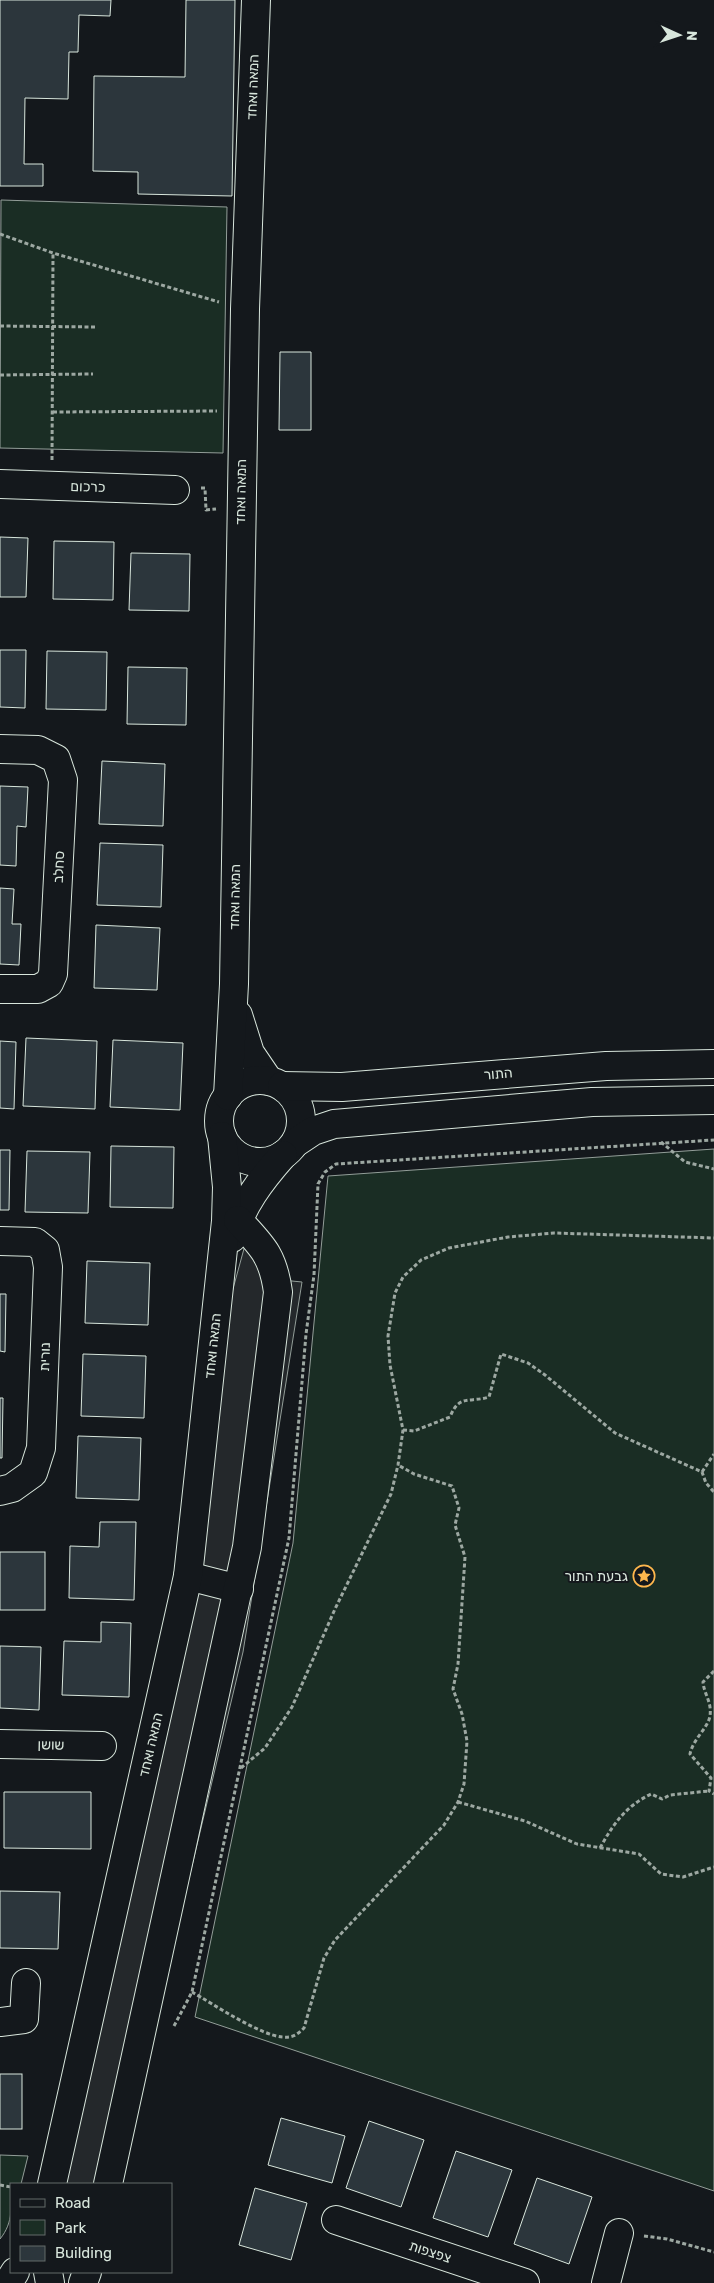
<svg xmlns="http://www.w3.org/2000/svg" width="714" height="2283" font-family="Rubik,'Noto Sans Hebrew',sans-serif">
  <rect width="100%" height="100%" fill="#14181c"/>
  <g fill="#1a2d24" stroke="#939e99">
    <polygon points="1,200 227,207 223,453 0,448"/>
    <polygon points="714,1149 714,2191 195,2017 293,1543 328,1176"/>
    <path d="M0 2155 28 2156 21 2184H11C11 2205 14 2222 0 2239Z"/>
  </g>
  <polygon fill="#24282b" stroke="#939e99" points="245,1245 272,1279 302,1282 243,1652 116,2184 63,2184 225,1318"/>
  <g fill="#2c363c" stroke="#d8e6dc">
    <polygon points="0,0 111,0 110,16 79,15 78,52 69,52 68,99 25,98 24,164 43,164 43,186 0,186"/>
    <polygon points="186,0 235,0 232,196 138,194 138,172 93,171 94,76 185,77"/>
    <polygon points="280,352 311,352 311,430 279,430"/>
    <polygon points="0,537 28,538 26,597 0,597"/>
    <polygon points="54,541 114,542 113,600 53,599"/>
    <polygon points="131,553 190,554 189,611 129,610"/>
    <polygon points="0,650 26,650 25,708 0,707"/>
    <polygon points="47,651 107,652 106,710 46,709"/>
    <polygon points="128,667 187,668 186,725 127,724"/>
    <polygon points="102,761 165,764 163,826 99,824"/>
    <polygon points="0,786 28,787 26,827 17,826 16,866 0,865"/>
    <polygon points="100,843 163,845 161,907 97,905"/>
    <polygon points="0,888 14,889 12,924 21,924 19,965 0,964"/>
    <polygon points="96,925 160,928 157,990 94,988"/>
    <polygon points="26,1038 97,1041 95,1109 23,1106"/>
    <polygon points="113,1040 183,1043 180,1110 110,1107"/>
    <polygon points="0,1041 16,1042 14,1109 0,1108"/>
    <polygon points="111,1146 174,1147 173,1208 110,1207"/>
    <polygon points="0,1150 10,1150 9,1210 0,1210"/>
    <polygon points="27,1151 90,1152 88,1213 25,1212"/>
    <polygon points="87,1261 150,1263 148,1325 85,1323"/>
    <polygon points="0,1294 6,1294 5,1352 0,1351"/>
    <polygon points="83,1354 146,1356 144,1418 81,1416"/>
    <polygon points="0,1398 3,1398 2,1458 0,1458"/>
    <polygon points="78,1436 141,1438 139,1500 76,1498"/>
    <polygon points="100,1522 136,1522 134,1600 69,1598 70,1546 99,1547"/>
    <rect x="0" y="1552" width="45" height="58"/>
    <polygon points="101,1622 131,1623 129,1697 62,1695 64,1641 101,1642"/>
    <polygon points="0,1646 41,1647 39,1710 0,1708"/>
    <polygon points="4,1792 91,1792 91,1849 4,1848"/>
    <polygon points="0,1891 60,1892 58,1949 0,1948"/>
    <rect x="0" y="2074" width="22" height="55"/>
    <polygon points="281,2118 345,2136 332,2183 268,2165"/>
    <polygon points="369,2121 424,2140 401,2207 346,2188"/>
    <polygon points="456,2151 512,2170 488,2237 433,2218"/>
    <polygon points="537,2178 592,2197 569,2264 514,2244"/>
    <polygon points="255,2188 307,2203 291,2260 239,2245"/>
  </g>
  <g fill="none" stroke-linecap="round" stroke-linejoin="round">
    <g stroke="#d8e6dc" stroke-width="30">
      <g id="minor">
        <polyline points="0,484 175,490"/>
        <polyline points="0,749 38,750 56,759 63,780 53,974 49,983 38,989 0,989"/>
        <polyline points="238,1015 250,1053 269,1081"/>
        <circle cx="260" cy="1121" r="41"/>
        <polyline points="282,1086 342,1087 606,1066 714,1064"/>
        <polyline points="228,1096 234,984 245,309 256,0"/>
        <polyline points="295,1143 313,1131 334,1124 592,1102 714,1100"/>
        <path d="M232 1238C242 1205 260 1181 283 1155"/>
        <polyline points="0,1241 35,1242 45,1250 48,1267 41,1448 33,1473 12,1488 0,1491"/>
        <polyline points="188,1576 239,1589"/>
        <polyline points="0,1744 102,1746"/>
        <polyline points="0,2022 24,2019 26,1983"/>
        <polyline points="52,2184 188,1576 226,1221 227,1187 222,1136"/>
        <path d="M108 2184 247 1547 278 1292C273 1255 262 1246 238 1220"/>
        <polyline points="336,2220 525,2283"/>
        <polyline points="48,2272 50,2283"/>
        <polyline points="8,2283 15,2272"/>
        <polyline points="83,2283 87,2272"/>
        <polyline points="606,2283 619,2233"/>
      </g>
    </g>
    <g stroke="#9da8a2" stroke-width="3" stroke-dasharray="4 2.5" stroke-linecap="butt">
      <polyline points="0,234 53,253 219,302"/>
      <polyline points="0,326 95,327"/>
      <polyline points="0,375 93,374"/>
      <polyline points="53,412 217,411"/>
      <polyline points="52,460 53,253"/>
      <polyline points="201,488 205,488 206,510 216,509"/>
      <polyline points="661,1142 685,1162 714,1169"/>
      <path d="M403 1430 414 1431 450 1417C459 1394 469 1403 489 1397L501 1354 528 1363 545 1375 615 1433 702 1472 706 1483 714 1492"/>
      <polyline points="702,1472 714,1454"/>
      <path d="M714 1671 703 1682C704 1694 712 1702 710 1716 708 1728 693 1739 690 1754L711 1778 709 1791 714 1794"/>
      <polyline points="241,1768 265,1748 292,1707 335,1609 391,1494 398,1465 403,1430 390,1365 388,1336 395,1293 403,1277 421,1260 449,1248 508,1237 554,1233 714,1238"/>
      <polyline points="458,1802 525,1821 577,1844 639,1854 661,1874 683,1877 714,1867"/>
      <path d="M600 1848C613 1824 626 1806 651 1794L662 1799 670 1795 709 1791"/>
      <path d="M192 1992C213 2004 261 2036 283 2037 293 2038 298 2034 304 2028L324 1958 335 1940 444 1825 458 1802 464 1784 467 1741 462 1714 453 1689 458 1664 465 1557 455 1525 459 1508 452 1486 414 1474 398 1465"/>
      <polyline points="174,2026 192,1992 289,1538 306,1334 314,1275 318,1184 325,1172 336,1164 714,1140"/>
      <polyline points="0,2185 11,2187"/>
      <polyline points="644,2236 667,2239 714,2252"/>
    </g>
    <use href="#minor" stroke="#14181c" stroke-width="28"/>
  </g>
  <defs>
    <g id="sight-ring" transform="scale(1.125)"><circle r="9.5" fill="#14181c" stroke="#ffb74d" stroke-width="1.5"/><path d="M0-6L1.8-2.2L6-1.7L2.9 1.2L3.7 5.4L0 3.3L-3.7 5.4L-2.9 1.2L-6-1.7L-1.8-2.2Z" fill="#ffb74d"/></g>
  </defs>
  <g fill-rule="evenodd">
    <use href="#sight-ring" x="644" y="1576"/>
  </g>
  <g text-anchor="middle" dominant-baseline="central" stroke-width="4" stroke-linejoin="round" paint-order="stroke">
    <g font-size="14" fill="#d8e6dc" stroke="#14181c">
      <text transform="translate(253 87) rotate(-88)">המאה ואחד</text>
      <text transform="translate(88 487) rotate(2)">כרכום</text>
      <text transform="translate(241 492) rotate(-89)">המאה ואחד</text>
      <text transform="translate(59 867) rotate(-87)">סחלב</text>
      <text transform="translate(235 897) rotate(-89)">המאה ואחד</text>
      <text transform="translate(498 1074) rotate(-5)">התור</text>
      <text transform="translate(213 1346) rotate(-84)">המאה ואחד</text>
      <text transform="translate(45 1357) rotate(-88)">נורית</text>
      <text transform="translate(51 1745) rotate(1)">שושן</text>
      <text transform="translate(151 1745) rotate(-77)">המאה ואחד</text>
      <text transform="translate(430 2252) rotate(18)">צפצפות</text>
    </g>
    <g font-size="14" fill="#d8e6dc" stroke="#14181c" text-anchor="end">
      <text x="628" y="1576">גבעת התור</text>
    </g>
  </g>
  <rect x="10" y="2183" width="162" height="90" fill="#14181c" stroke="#626a69"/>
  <rect x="20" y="2199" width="25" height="8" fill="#14181c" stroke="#626a69"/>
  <text x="55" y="2208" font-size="15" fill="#d8e6dc">Road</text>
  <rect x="20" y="2220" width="25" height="15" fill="#1a2d24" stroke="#626a69"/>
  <text x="55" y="2233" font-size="15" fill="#d8e6dc">Park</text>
  <rect x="20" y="2246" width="25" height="15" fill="#2c363c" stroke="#626a69"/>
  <text x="55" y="2258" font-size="15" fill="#d8e6dc">Building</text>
  <g transform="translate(679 35) rotate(93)" stroke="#14181c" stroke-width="4" paint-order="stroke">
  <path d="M0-4L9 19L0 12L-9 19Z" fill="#d8e6dc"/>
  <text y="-8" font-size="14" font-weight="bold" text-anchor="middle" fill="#d8e6dc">N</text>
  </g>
</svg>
